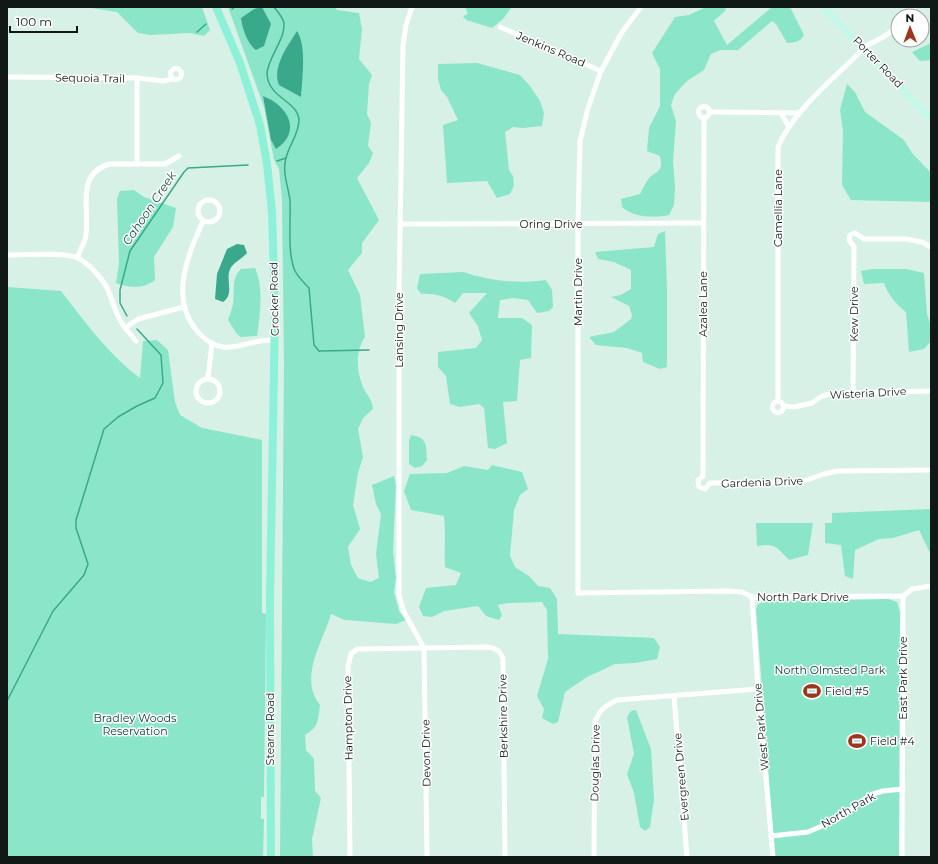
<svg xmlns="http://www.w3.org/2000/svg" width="938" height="864" font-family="Montserrat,sans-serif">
  <rect width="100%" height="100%" fill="#d7f1e7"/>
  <g fill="#8be5c8">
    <polygon points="84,7 202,7 210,30 204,36 190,33 150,35 138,33 117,12"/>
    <path d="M228 7H335L337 10 359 13 362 29 359 59 372 75 369 84 367 114 371 123 368 146 373 153 369 163 357 178 379 220 362 243V253L348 270 360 295 365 337C356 350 356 369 362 384 365 394 372 397 373 409L363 418 358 429 363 457 358 473 353 505 360 529 348 547 351 565 358 578 370 582 379 578 376 554 381 514 376 504 372 485 394 476 396 485 393 551 396 578 394 592 399 611 406 620 396 624 345 620 331 614C323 642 298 678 320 705 318 720 319 727 305 735L306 750 314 759 315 791 321 798 312 839 313 857H280L284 363 282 200 279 169 274 160 264 107Z"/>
    <polygon points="465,7 510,7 511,8 503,19 492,28 466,20 463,16 468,14"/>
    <path d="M706 7H725L726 10 714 21 727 45 772 7H790L804 35C800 43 794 42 787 43L776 24 772 21 738 50H720L711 54 704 70 687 81 675 94 671 105 676 121 673 161 675 187 674 205 669 215C655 218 634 218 622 207L621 199 640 194C643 189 646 181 650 177 660 169 663 170 660 156L647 151 649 128 660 106V69L652 53 675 17 689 15Z"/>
    <polygon points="931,43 931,60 920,61 912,52"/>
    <polygon points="477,63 520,75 530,86 540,101 544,113 542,126 523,128 513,127 505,132 509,170 513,176 514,185 510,194 497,198 487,181 447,183 443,125 458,120 447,97 441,90 438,79 438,64"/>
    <polygon points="847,84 855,92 865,112 904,140 912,153 931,173 931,202 851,200 842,185 843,130 840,110"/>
    <path d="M134 190 144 197 176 208 173 227 154 257 155 280C144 289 128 288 116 283L119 264 117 199 120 191Z"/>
    <polygon points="665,231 667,288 667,367 660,369 643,362 642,353 627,348 596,345 589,337 614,332 631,319 632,315 629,306 611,297 621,295 631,289 631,270 614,262 598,259 595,252 654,247 658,234"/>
    <path d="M255 268C264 288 260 315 257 336L241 337 237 334 228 320C230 314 232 309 233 304 235 290 231 279 241 269Z"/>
    <path d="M872 269H906L924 273 927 314 931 326 930 342 924 349 909 352 906 312C896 304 888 295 884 283L864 284 861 271Z"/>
    <path d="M463 272C490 281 517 284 546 280L552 290 553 307 549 311 537 313 528 300 513 298 500 300 498 318H522L532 325 531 358 520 360 517 401 503 402 507 443 495 449 488 448 484 408 479 404 460 407 450 404 446 376 438 367V352L476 348 482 340 478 326 469 313 487 293H463L455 303C445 296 433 293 421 294L417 288 420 274Z"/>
    <path d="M7 287 61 291C85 322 108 354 140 378L143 341 157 340 168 350 175 402 180 415 202 428 262 440V613L266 614 264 797H261V819H264L263 857H7Z"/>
    <path d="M411 435C428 438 426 445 427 460L422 466 415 468 409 464V441Z"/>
    <path d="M492 465 522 472 528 489 520 495 514 510 510 556 515 567 529 576 538 586 550 588 557 599 558 634 654 638 660 647 657 659 635 663 615 664 587 677 565 692 558 722 553 724 542 718 544 709 537 696 548 659 547 610 542 602 508 603 498 605 502 615 499 620 486 616 478 606 444 611 432 617 423 616 419 607 426 588 456 585 461 573 445 567C444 550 446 533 444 516L411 510 404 491 410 474 447 473 464 466 488 470Z"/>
    <polygon points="931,509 931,551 929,551 919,530 893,538 879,539 855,550 853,579 845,576 841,545 825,543 825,523 832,523 832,513"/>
    <path d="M756 523H813L808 555 789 560C776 547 776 543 757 546Z"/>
    <polygon points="888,599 897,602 900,612 899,857 775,857 756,609 758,604 764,602"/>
    <polygon points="636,710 651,749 654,799 650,827 645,831 640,827 634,793 627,774 634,754 627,717 631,711"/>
  </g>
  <g fill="#3aa98b">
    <path d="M262 7 271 24 264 46 256 50C248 45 242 28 241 18L254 9Z"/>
    <path d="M297 31C307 46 302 80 301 97L279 85C272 67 287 47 297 31Z"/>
    <path d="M263 96C287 105 303 131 276 149L271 140Z"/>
    <path d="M237 244 244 245 247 253C243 258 236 261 232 266 223 277 236 293 223 302L215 299 217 274 227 249Z"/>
  </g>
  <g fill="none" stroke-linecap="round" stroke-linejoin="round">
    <g stroke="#3aa98b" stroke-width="1.5">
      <path d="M274 7C277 11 281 15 283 20 289 35 267 58 267 74 268 98 298 101 299 120 299 134 289 145 286 158L277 161"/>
      <polyline points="232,9 235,7"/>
      <polyline points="197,32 206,24"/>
      <path d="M286 158C282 172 288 186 290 200 291 221 287 253 295 271 299 278 304 283 309 288L314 345 319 351 369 350"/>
      <polyline points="127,316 120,303 120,290 130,251 184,172 188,168 248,165"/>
      <polyline points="7,701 53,611 84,575 88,564 76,528 76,520 104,429 118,417 137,406 155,398 163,383 161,355 137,329"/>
    </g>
    <g stroke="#fff" stroke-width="5">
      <polyline points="412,7 406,25 403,45 399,296 399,595 404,612 424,648 427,857"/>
      <polyline points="641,7 622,32 601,71 588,108 580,141 578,224 578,593 729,591 742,592 752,597 903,596 912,589 931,586"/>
      <polyline points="903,16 914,7"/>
      <polyline points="500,27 601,71"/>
      <circle cx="176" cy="74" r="5.5"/>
      <polyline points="7,77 137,78 163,81 173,79"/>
      <polyline points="137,78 137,164"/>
      <circle cx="704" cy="112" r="5.5"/>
      <polyline points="710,112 799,113"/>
      <polyline points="781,113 789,127"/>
      <polyline points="704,118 703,476 698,480 699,487 705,489 710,483 801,482 824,474 837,471 931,470"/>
      <circle cx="209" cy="211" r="11"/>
      <path d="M203 221C188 255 169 298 197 331 204 339 212 346 223 347 238 349 255 339 274 340"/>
      <polyline points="400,224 703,223"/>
      <path d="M7 255C23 255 65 252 78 258 89 264 100 276 106 286 114 301 114 314 125 328L138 319 184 307"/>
      <path d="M77 258C80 250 85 243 86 235 90 208 75 175 109 164H165L179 156"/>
      <polyline points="125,328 136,341"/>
      <polyline points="208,378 212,343"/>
      <circle cx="208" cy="391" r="12"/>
      <polyline points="853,392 854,247 849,240 850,235 855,233 864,239 906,239 922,242 931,247"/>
      <path d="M778 401V147C794 109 835 78 864 48 876 39 889 37 898 24"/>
      <circle cx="778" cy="407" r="5.5"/>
      <polyline points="784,406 794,407 812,403 822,396 835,393 931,391"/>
      <polyline points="752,597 758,689 773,857"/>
      <polyline points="674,696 687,857"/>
      <polyline points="771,836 808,832 836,820 870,795 883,791 903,789"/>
      <path d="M350 857 348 666 351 654 357 649 487 647C496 648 500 650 503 659L505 857"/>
      <path d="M594 857 595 722C599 710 605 706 617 700L758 689"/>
      <polyline points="902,857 903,596"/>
    </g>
    <polyline stroke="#c5f8eb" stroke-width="7" points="823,7 931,119"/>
    <polyline stroke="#8cf1d7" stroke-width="8" points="216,7 240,63 260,125 267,164 272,212 275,309 270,601 271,857"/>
  </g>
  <defs>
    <g id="stadium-bare" transform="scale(1.38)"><path d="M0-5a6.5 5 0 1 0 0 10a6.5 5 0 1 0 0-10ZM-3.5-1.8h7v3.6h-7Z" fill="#9e351f" stroke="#fff" stroke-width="2.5" paint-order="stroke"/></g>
  </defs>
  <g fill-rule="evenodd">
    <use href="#stadium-bare" x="812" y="691"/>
    <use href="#stadium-bare" x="857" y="741"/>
  </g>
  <g text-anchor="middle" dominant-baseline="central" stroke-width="3" stroke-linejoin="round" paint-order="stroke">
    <g font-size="11" fill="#101916" stroke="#fff">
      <text transform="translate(551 49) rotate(23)">Jenkins Road</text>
      <text transform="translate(878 62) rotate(46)">Porter Road</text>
      <text transform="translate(90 78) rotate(1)">Sequoia Trail</text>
      <text transform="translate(778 208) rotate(-90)">Camellia Lane</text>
      <text x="551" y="224">Oring Drive</text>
      <text transform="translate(578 292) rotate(-90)">Martin Drive</text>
      <text transform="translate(274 299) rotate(-91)">Crocker Road</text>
      <text transform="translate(703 304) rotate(-90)">Azalea Lane</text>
      <text transform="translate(854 314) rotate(-90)">Kew Drive</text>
      <text transform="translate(399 330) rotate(-90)">Lansing Drive</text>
      <text transform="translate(868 393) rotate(-3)">Wisteria Drive</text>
      <text transform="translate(762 482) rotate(-2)">Gardenia Drive</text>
      <text x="803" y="597">North Park Drive</text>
      <text transform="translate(903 678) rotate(-90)">East Park Drive</text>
      <text transform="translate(503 716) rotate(-91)">Berkshire Drive</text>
      <text transform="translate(348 718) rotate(-91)">Hampton Drive</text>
      <text transform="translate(761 727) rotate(-95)">West Park Drive</text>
      <text transform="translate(270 729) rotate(-90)">Stearns Road</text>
      <text transform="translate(426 753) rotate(-91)">Devon Drive</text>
      <text transform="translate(595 763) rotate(-89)">Douglas Drive</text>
      <text transform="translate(681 777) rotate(-95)">Evergreen Drive</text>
      <text transform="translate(848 810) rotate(-30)">North Park</text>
    </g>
    <g font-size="11" fill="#04372b" stroke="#fff">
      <text x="830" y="670">North Olmsted Park</text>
      <text x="135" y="718">Bradley Woods<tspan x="135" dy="13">Reservation</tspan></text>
    </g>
    <g font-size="11" fill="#101916" stroke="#fff" text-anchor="start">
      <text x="825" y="691">Field #5</text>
      <text x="870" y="741">Field #4</text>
    </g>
    <g font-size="12" font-style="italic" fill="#235143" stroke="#fff">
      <text transform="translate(149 208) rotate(-56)">Cahoon Creek</text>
    </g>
  </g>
  <rect width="938" height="864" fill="none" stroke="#101916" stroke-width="16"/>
  <g transform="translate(910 28) rotate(359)"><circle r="19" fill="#ffffff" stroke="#9fa3a2"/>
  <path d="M0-3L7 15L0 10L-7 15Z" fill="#9e351f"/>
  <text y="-6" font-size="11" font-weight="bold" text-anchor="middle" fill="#101916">N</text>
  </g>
  <path d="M10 26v6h67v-6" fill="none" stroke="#101916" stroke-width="2"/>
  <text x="16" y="26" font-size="12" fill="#101916" stroke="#ffffff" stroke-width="3" paint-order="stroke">100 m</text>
</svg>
